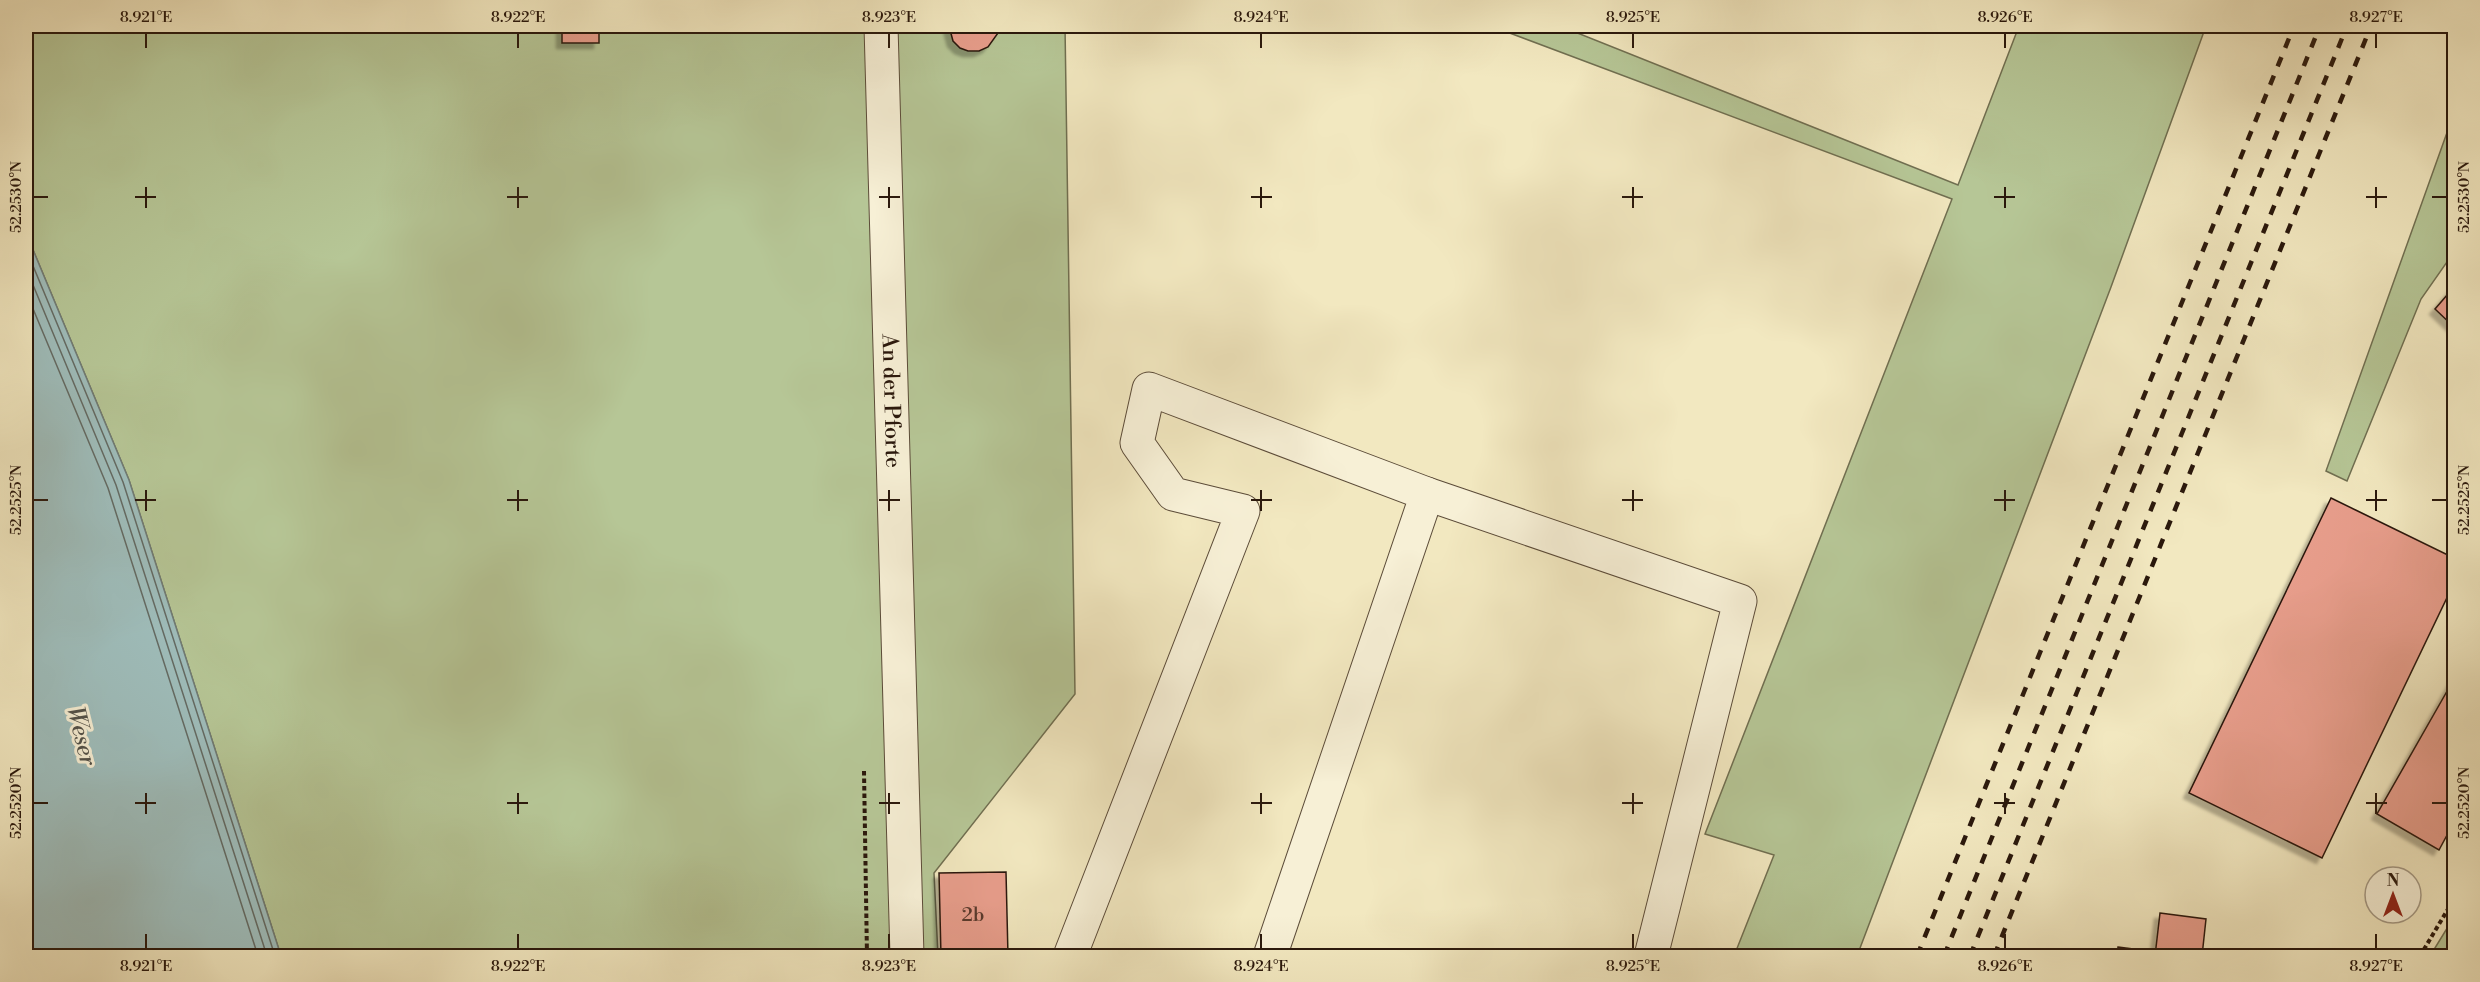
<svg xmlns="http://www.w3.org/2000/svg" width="2480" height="982" font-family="'Libre Bodoni',serif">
  <defs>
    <filter id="shadow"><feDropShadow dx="-5.5" dy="5.5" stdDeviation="1.5" flood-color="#0004"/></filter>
  </defs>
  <rect width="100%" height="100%" fill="#f2e8c0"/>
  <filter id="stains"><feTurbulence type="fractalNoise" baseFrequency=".00333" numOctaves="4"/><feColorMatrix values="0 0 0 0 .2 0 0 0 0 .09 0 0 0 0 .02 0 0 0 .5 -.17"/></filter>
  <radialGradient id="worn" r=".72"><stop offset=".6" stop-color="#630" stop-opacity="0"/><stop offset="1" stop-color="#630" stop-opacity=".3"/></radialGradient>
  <g fill="#b6c696" stroke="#706f51" stroke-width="1.5">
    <polygon points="26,26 1065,26 1075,694 934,873 938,956 281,956 129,480 26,233"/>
    <polygon points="1491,26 1560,26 1958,185 2019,26 2206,26 2111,287 1857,956 1734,956 1774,855 1705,834 1952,199"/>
    <polygon points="2454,113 2454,252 2421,299 2347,481 2326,471"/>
    <polygon points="2454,917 2454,956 2430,956"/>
  </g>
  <polygon fill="#9fbebc" stroke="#707c76" stroke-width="1.5" points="26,233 129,480 281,956 26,956"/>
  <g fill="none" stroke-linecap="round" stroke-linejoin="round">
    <g stroke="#646b64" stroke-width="1.5">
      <polyline points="26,249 123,482 275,956"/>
      <polyline points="26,268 116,485 267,956"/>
      <polyline points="26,292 108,488 258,956"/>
    </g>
  </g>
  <g fill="#e79d8b" stroke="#2a180c" stroke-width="1.5" filter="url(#shadow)">
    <rect x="562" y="26" width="37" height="17"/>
    <polygon points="949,26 999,26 998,33 988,47 979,51 968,51 960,48 953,41"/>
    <polygon points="2454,287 2454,327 2435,309"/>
    <polygon points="2331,498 2454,558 2454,583 2322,858 2189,793"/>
    <polygon points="2454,679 2454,822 2439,850 2377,814"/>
    <polygon points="1006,872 1008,956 941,956 939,873"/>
    <polygon points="2160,913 2206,919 2202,956 2155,956"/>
    <polygon points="2118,947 2156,952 2155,956 2117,956"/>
  </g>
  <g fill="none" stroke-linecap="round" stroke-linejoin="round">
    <g stroke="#5c4c39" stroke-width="35">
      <g id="minor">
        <path id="s1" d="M881 26 907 956"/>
        <polyline points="1427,494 1740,601 1651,956"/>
        <polyline points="1070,956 1243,511 1173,494 1137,443 1149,389 1427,494 1270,956"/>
      </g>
    </g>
    <g stroke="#2a180c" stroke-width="4" stroke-dasharray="4.5 3" stroke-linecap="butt">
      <polyline points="864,771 867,956"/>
      <polyline points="2420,956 2454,899"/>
    </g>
    <use href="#minor" stroke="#f7f0d6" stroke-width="33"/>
    <g stroke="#2a180c" stroke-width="4.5" stroke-dasharray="10 10" stroke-linecap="butt">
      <polyline points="1917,956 2294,26"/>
      <polyline points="1944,956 2320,26"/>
      <polyline points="1970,956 2347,26"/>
      <polyline points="1994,956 2371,26"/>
    </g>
  </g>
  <path fill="none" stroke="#2a180c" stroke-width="2" d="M146 33V48M518 33V48M889 33V48M1261 33V48M1633 33V48M2005 33V48M2376 33V48M146 187V208M518 187V208M889 187V208M1261 187V208M1633 187V208M2005 187V208M2376 187V208M33 197H48M135 197H156M507 197H528M879 197H900M1251 197H1272M1622 197H1643M1994 197H2015M2366 197H2387M2432 197H2447M146 490V511M518 490V511M889 490V511M1261 490V511M1633 490V511M2005 490V511M2376 490V511M33 500H48M135 500H156M507 500H528M879 500H900M1251 500H1272M1622 500H1643M1994 500H2015M2366 500H2387M2432 500H2447M146 793V814M518 793V814M889 793V814M1261 793V814M1633 793V814M2005 793V814M2376 793V814M33 803H48M135 803H156M507 803H528M879 803H900M1251 803H1272M1622 803H1643M1994 803H2015M2366 803H2387M2432 803H2447M146 934V949M518 934V949M889 934V949M1261 934V949M1633 934V949M2005 934V949M2376 934V949"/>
  <g text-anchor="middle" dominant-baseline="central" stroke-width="6" stroke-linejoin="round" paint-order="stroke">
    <g font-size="20" fill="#59392c">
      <text x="973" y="915">2b</text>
    </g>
    <g font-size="22" fill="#2a180c" stroke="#f7f0d6">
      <text stroke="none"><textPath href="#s1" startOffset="375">An der Pforte</textPath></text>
    </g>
    <g font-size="24" font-style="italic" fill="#53524a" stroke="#f7f0d6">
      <text transform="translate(81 736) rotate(76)">Weser</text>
    </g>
  </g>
  <rect width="2480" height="982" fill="none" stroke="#f2e8c0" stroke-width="66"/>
  <g transform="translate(2393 895)"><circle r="28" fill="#f7f0d6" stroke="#a59a85" stroke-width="1.5"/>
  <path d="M0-4.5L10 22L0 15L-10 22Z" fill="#8f2418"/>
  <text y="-9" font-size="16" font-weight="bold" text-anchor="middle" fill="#2a180c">N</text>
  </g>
  <rect x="33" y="33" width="2414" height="916" fill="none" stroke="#2a180c" stroke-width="2"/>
  <g font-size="15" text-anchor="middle" fill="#2a180c">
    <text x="146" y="22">8.921°E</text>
    <text x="518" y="22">8.922°E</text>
    <text x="889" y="22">8.923°E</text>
    <text x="1261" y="22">8.924°E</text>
    <text x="1633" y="22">8.925°E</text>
    <text x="2005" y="22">8.926°E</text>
    <text x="2376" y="22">8.927°E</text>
    <text transform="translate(16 197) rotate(-90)" y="5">52.2530°N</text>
    <text transform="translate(2464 197) rotate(-90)" y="5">52.2530°N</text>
    <text transform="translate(16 500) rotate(-90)" y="5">52.2525°N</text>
    <text transform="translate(2464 500) rotate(-90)" y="5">52.2525°N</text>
    <text transform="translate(16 803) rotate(-90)" y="5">52.2520°N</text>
    <text transform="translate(2464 803) rotate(-90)" y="5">52.2520°N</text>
    <text x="146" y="971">8.921°E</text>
    <text x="518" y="971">8.922°E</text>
    <text x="889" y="971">8.923°E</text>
    <text x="1261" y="971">8.924°E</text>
    <text x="1633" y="971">8.925°E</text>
    <text x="2005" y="971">8.926°E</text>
    <text x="2376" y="971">8.927°E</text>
  </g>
  <rect width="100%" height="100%" filter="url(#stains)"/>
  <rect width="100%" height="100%" fill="url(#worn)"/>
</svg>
